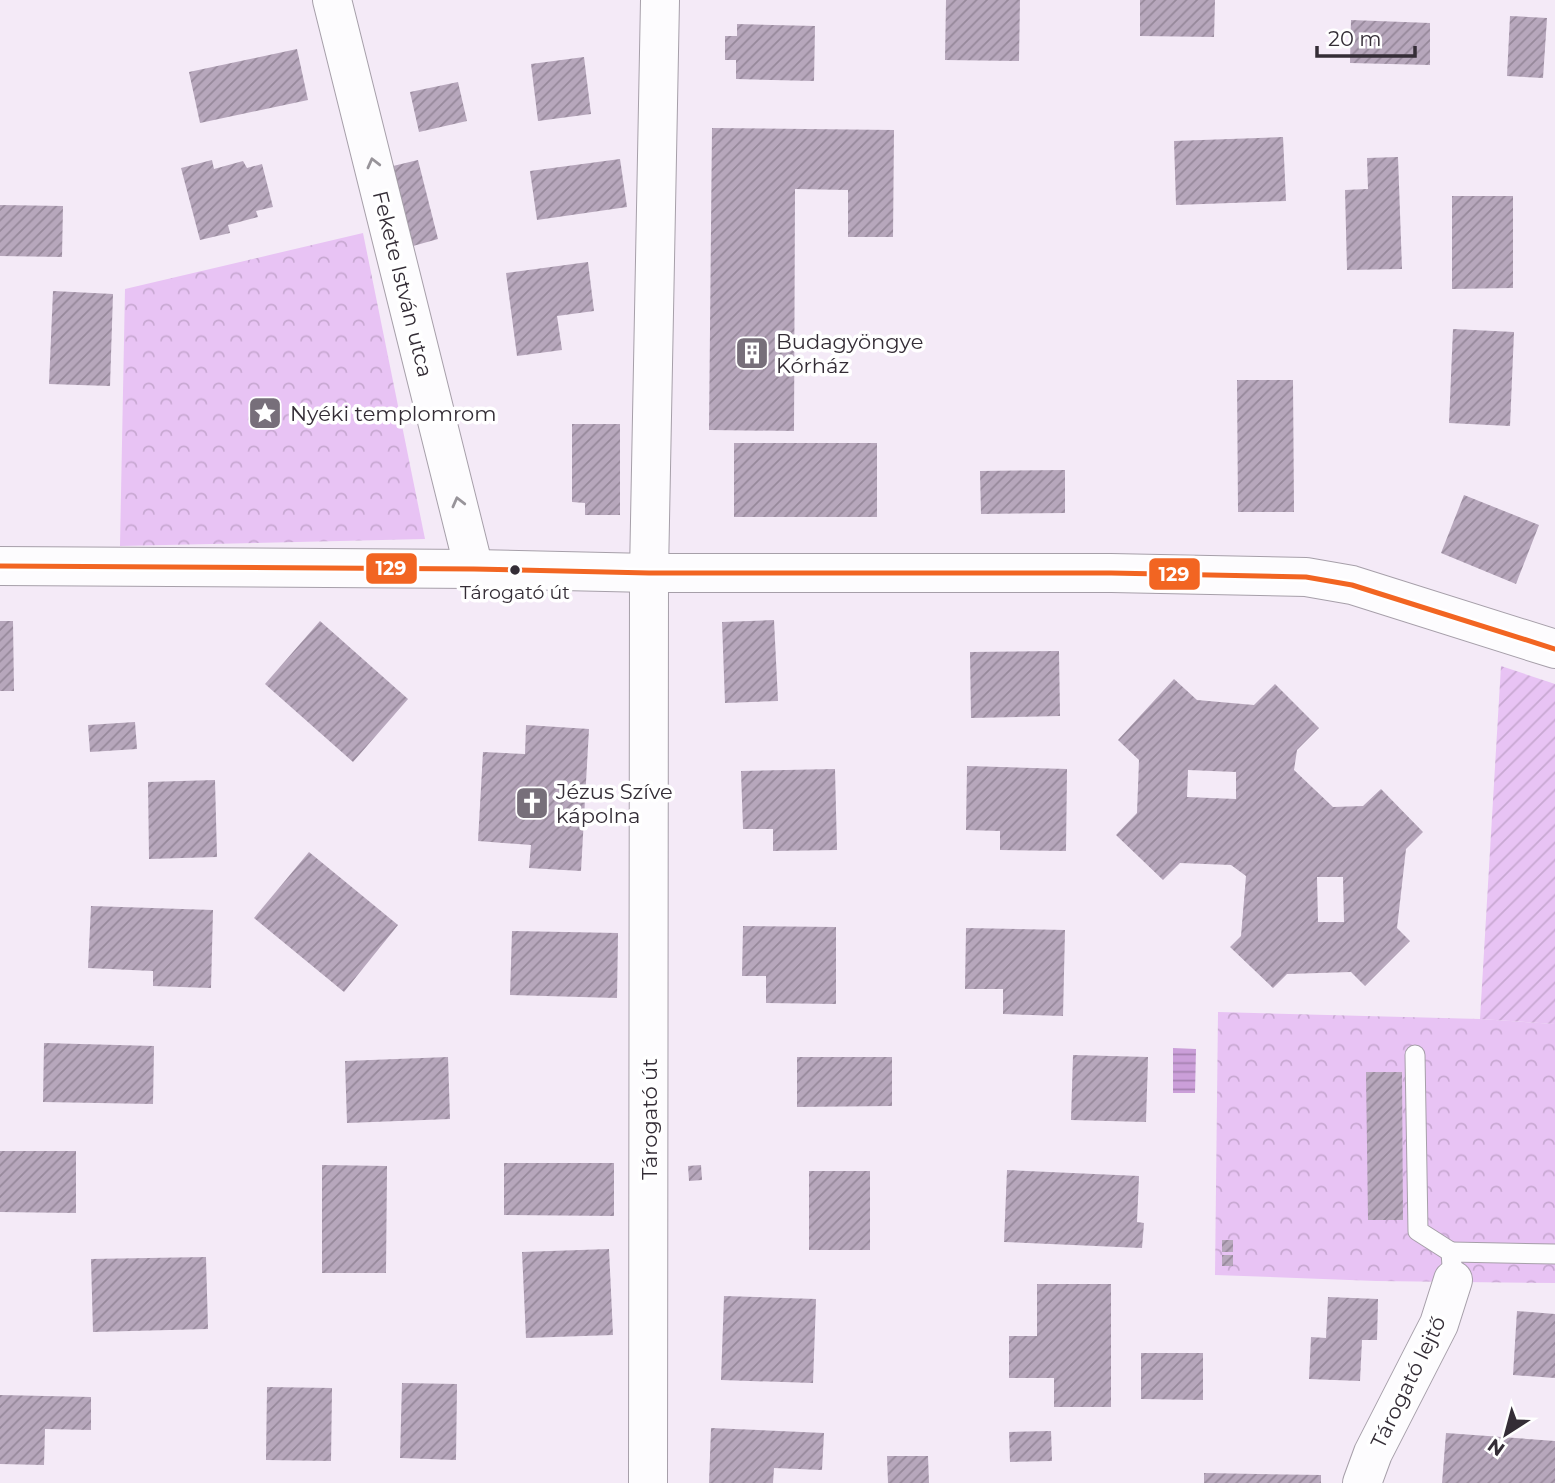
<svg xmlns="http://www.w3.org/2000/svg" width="1555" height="1483" font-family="Montserrat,sans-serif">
  <defs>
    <pattern id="forest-crowns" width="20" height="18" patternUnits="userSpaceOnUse" patternTransform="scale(1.75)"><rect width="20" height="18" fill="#e8c3f4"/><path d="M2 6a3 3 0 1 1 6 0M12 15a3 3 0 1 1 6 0" fill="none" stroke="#c8a8d2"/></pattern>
    <pattern id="garden-furrows" width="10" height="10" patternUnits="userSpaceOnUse" patternTransform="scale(1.75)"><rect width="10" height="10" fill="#e8c3f4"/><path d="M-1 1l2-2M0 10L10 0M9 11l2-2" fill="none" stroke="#c8a8d2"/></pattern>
    <pattern id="water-rules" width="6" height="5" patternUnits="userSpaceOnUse" patternTransform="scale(1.75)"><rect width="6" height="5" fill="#cb9fd9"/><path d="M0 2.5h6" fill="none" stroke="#a682b1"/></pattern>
    <pattern id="building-hatch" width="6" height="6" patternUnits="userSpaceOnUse" patternTransform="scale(1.75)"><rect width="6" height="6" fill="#b7a7bc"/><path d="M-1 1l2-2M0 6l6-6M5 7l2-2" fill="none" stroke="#96889a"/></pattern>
  </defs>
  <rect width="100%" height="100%" fill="#f4eaf7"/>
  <g fill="url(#forest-crowns)">
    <polygon points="363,233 425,539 120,546 125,289"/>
    <polygon points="1218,1012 1480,1019 1555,1024 1555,1283 1376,1281 1215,1275"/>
  </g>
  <polygon fill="url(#garden-furrows)" points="1501,666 1555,684 1555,1024 1480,1019"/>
  <polygon fill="url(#water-rules)" points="1173,1048 1196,1049 1195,1093 1173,1093"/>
  <g fill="url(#building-hatch)" fill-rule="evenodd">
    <polygon points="946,0 1020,0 1019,61 945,60"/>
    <polygon points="1140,0 1215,0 1214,37 1140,36"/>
    <polygon points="1510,16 1547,18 1543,78 1507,76"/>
    <polygon points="1351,20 1430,23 1430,65 1350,63"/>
    <polygon points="737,24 815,26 814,81 736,79 736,60 725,60 725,36 737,36"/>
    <polygon points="297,49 308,100 200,123 189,72"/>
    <polygon points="584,57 591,114 538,121 531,64"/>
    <polygon points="458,82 467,121 419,132 410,92"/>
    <polygon points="712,128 894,130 893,237 848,237 848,190 795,189 794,431 709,430"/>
    <polygon points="1283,137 1286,201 1176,205 1174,141"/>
    <polygon points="1398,157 1402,269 1347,270 1345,190 1368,189 1367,158"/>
    <polygon points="620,159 627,207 537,220 530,171"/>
    <polygon points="212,160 214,169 243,161 247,168 262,164 273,207 256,211 258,217 228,225 230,233 200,240 181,168"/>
    <polygon points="418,160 438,239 413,246 393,166"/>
    <polygon points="1452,196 1513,196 1513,288 1452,289"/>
    <polygon points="0,205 63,206 62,257 0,256"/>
    <polygon points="588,262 594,311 557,316 562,350 517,356 506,273"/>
    <polygon points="53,291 113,294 110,386 49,384"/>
    <polygon points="1453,329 1514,332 1510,426 1449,423"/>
    <polygon points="1237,380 1293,380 1294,512 1238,512"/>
    <polygon points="572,424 620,424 620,515 585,515 585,503 572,502"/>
    <rect x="734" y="443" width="143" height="74"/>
    <polygon points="1065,470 1065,513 981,514 980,471"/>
    <polygon points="1464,495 1539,525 1516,584 1441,553"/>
    <polygon points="774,620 778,701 725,703 722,622"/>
    <polygon points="0,621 13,621 14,691 0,691"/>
    <polygon points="320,621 408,699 353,762 265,684"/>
    <polygon points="1059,651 1060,716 971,718 970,652"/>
    <path d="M1174 679 1197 700 1254 705 1275 684 1319 728 1297 750 1294 770 1333 807 1363 806 1381 789 1423 832 1406 849 1397 928 1410 941 1365 986 1351 972 1287 974 1273 988 1230 947 1241 936 1246 876 1231 865 1180 863 1163 880 1116 835 1137 813 1139 760 1118 740ZM1188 770 1236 772V799L1187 797ZM1317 877H1343L1344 922H1318Z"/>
    <polygon points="135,722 137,749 90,752 88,725"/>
    <polygon points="526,725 589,729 581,871 529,868 531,845 478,841 483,752 525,754"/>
    <polygon points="967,766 1067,769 1066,851 1000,850 1000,831 966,830"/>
    <polygon points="835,769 837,850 773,851 773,829 743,829 741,771"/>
    <polygon points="215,780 217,857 149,859 148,782"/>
    <polygon points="309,852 398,925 344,992 254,918"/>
    <polygon points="91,906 213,910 211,988 153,986 153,971 88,968"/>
    <polygon points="743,926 836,927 836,1004 766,1003 766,976 742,976"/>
    <polygon points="966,928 1065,930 1063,1016 1003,1014 1003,989 965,989"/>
    <polygon points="512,931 618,933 617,998 510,995"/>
    <polygon points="44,1043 154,1046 153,1104 43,1102"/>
    <polygon points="1073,1055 1148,1057 1146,1122 1071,1120"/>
    <polygon points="448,1057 450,1119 347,1123 345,1061"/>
    <polygon points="797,1057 892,1057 892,1106 797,1107"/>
    <polygon points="1366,1072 1402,1072 1403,1220 1368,1220"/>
    <polygon points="0,1151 76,1151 76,1213 0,1212"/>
    <polygon points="504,1163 614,1163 614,1216 504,1215"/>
    <polygon points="322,1165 387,1166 386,1273 322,1273"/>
    <polygon points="701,1165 702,1180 689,1181 688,1166"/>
    <polygon points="1007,1170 1139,1176 1137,1222 1144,1223 1142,1248 1004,1242"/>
    <rect x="809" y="1171" width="61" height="79"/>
    <rect x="1222" y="1240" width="11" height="12"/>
    <polygon points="609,1249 613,1335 526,1338 522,1252"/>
    <rect x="1222" y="1255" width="11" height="11"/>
    <polygon points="206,1257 208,1329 93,1332 91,1259"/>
    <polygon points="1037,1284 1111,1284 1111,1407 1054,1407 1054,1378 1009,1378 1009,1336 1037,1336"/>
    <polygon points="724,1296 816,1299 813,1383 721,1380"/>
    <polygon points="1328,1297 1378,1299 1377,1340 1362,1340 1360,1381 1309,1379 1311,1337 1326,1338"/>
    <polygon points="1517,1311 1555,1314 1555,1378 1513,1375"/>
    <polygon points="1141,1353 1203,1353 1203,1400 1141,1399"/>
    <polygon points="402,1383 457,1384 456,1460 400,1458"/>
    <polygon points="267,1387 332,1388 331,1461 266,1460"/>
    <polygon points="0,1395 91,1397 91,1430 45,1429 44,1465 0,1464"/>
    <polygon points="711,1428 824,1433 822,1470 774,1468 773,1483 709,1483"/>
    <polygon points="1051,1431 1052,1461 1010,1462 1009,1432"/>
    <polygon points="1446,1433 1555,1441 1555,1483 1442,1483"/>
    <polygon points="887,1456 928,1456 929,1483 888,1483"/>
    <polygon points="1204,1473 1321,1475 1321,1483 1204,1483"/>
  </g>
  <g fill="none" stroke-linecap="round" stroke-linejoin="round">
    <g stroke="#a69fa9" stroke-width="21">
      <g id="lane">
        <polyline points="1415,1055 1418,1231 1451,1252 1453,1280"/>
        <polyline points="1451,1252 1555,1254"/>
      </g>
    </g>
    <g stroke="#a69fa9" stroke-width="40">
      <g id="street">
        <polyline points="332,0 474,569"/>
        <polyline points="0,566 474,569 649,573 1111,573 1306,577 1352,585 1555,649"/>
        <polyline points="648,1483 649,573 660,0"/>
        <polyline points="1362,1483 1373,1453 1439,1324 1453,1280"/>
      </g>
    </g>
    <use href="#lane" stroke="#fdfcfe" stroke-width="19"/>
    <use href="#street" stroke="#fdfcfe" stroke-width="38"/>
    <g stroke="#fff" stroke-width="10">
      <polyline id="bus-1" points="0,566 474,569 649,573 1111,573 1306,577 1352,585 1555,649"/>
    </g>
    <use href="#bus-1" stroke="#f26522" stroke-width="5"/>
  </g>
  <defs><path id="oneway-chevron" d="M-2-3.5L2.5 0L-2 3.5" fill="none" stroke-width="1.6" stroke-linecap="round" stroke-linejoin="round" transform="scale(1.75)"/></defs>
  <g stroke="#98949a">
    <use href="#oneway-chevron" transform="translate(373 163) rotate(-104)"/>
    <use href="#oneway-chevron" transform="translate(458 502) rotate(-104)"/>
  </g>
  <defs>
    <g id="building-square" transform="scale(1.75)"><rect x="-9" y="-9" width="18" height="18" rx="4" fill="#776f7a" stroke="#fff"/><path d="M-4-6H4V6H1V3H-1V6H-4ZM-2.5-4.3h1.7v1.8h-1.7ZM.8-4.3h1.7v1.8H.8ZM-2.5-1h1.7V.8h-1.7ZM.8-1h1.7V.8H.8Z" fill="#fff"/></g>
    <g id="sight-square" transform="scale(1.75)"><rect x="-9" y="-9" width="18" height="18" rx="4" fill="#776f7a" stroke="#fff"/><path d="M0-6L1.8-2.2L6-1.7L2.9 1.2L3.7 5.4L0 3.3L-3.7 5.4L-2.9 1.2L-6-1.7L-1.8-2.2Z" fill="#fff"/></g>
    <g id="church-square" transform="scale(1.75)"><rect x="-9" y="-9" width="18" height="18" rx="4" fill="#776f7a" stroke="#fff"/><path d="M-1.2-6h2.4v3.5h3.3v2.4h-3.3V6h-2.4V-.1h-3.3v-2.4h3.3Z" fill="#fff"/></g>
  </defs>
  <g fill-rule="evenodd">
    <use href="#building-square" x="752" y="353"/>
    <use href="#sight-square" x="265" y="413"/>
    <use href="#church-square" x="532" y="803"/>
  </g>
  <circle fill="#342d36" stroke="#fff" stroke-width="2.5" cx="515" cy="570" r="6"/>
  <g text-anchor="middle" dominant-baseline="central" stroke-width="7" stroke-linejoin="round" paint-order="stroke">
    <g font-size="19" fill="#342d36" stroke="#fff">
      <text x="515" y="592">Tárogató út</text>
    </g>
    <g font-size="21" fill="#342d36" stroke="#fff">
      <text transform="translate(403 284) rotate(76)">Fekete István utca</text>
      <text transform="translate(649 1119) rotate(-90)">Tárogató út</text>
      <text transform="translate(1408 1382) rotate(-64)">Tárogató lejtő</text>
    </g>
    <g font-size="21" fill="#342d36" stroke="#fff" text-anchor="start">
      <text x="776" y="341">Budagyöngye<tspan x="776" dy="24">Kórház</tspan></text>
      <text x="290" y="413">Nyéki templomrom</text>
      <text x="556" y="791">Jézus Szíve<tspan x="556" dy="24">kápolna</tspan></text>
    </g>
  </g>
  <g stroke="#fff" stroke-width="2.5">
    <rect x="365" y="552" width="53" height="33" rx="7" fill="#f26522"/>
    <rect x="1148" y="557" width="53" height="34" rx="7" fill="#f26522"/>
  </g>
  <g font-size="19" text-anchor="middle" font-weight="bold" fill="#fff">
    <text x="391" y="575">129</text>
    <text x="1174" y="581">129</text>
  </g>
  <g transform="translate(1506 1434) rotate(216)" stroke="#ffffff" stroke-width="5" paint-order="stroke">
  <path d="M0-5L12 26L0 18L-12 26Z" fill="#342d36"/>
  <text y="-10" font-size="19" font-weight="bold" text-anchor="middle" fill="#342d36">N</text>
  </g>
  <path d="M1317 46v10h98v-10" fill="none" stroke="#342d36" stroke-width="3.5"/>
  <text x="1328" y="46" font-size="21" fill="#342d36" stroke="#ffffff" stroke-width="5" paint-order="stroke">20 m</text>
</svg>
